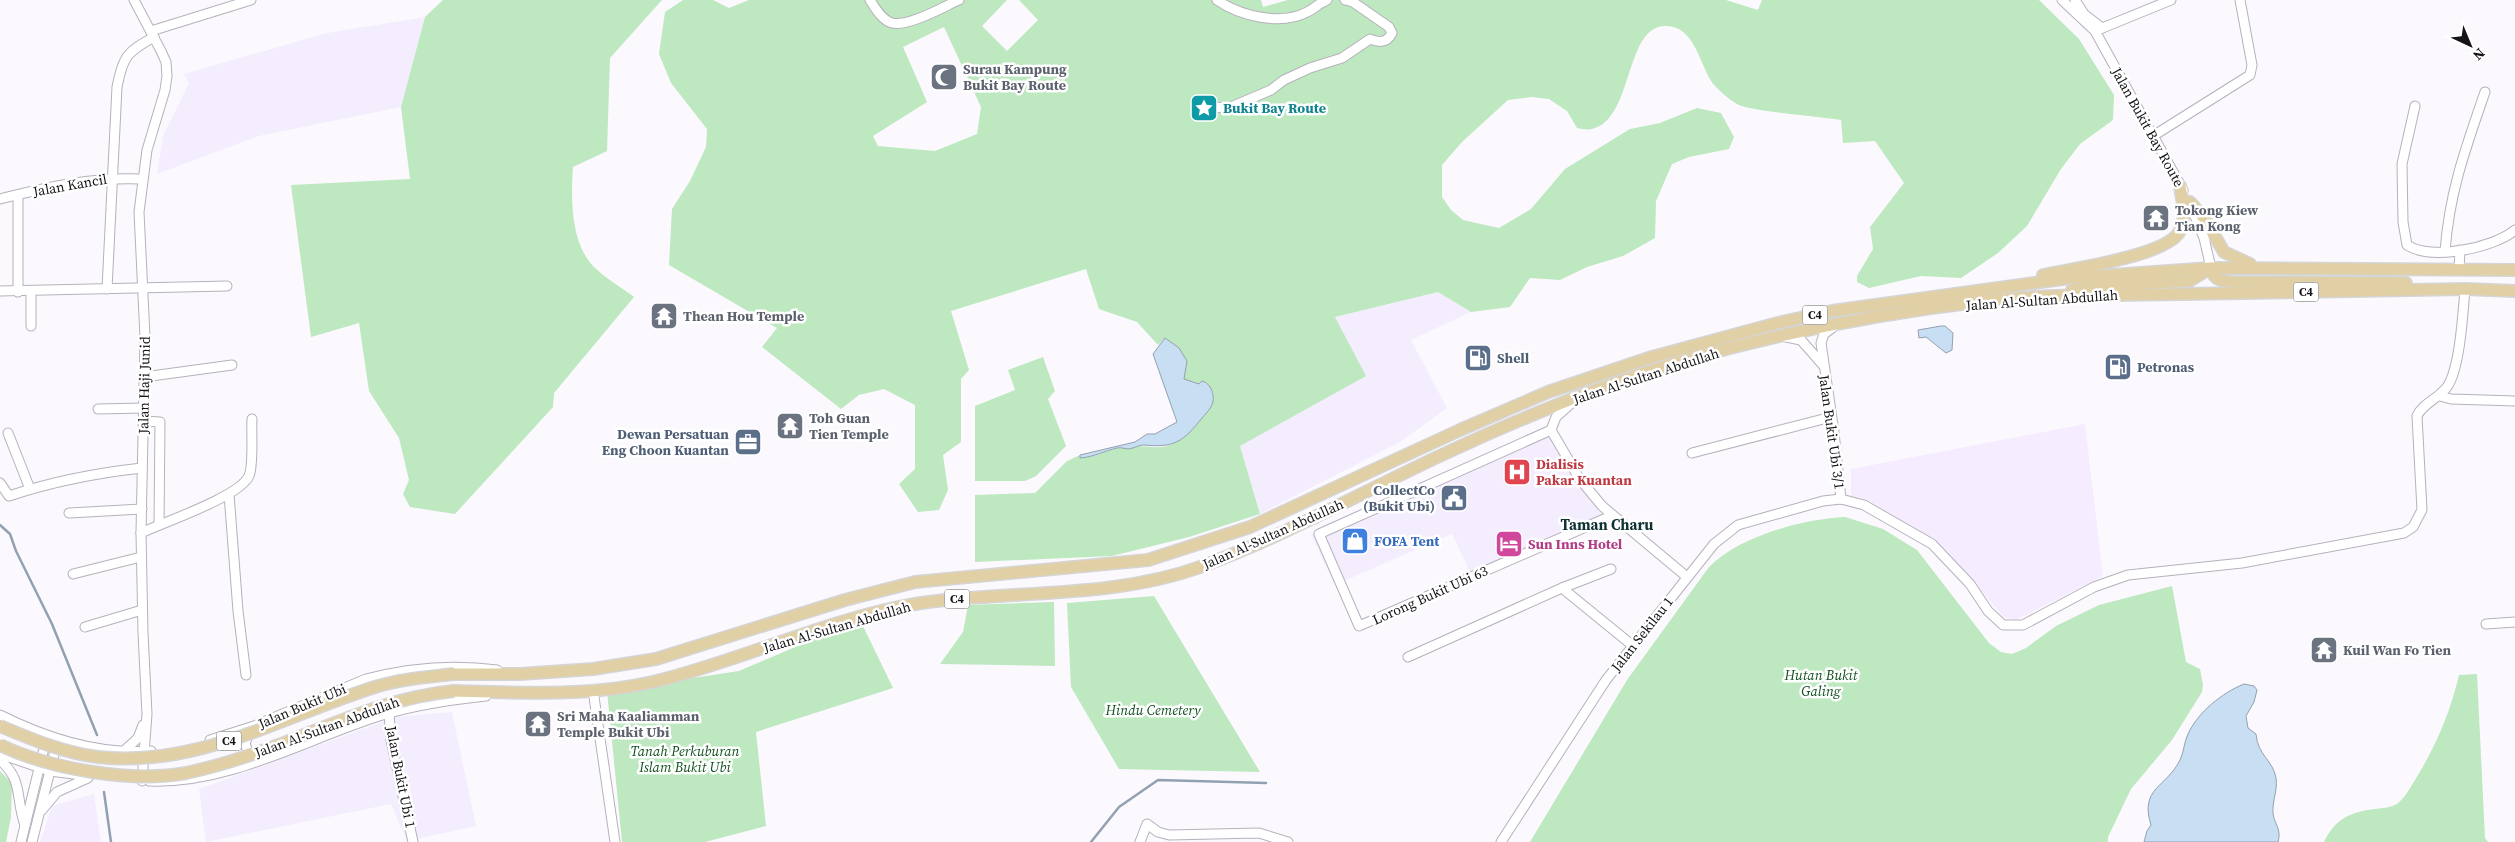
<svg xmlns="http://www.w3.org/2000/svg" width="2515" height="842" font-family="'Source Serif 4',serif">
  <rect width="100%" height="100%" fill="#fbf9fe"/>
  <g fill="#f4edfe">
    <polygon points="425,17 401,107 259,136 157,174 163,136 189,83 184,74 327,33"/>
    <polygon points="1438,292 1471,312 1411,340 1447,408 1400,442 1260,514 1240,446 1365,376 1335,317"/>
    <polygon points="1546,428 1574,478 1602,516 1472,576 1452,534 1335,585 1311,535 1322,526"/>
    <polygon points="452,712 476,826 407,841 391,804 206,842 199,789 396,717"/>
    <polygon points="94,794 101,842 40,842 52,806"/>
  </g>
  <polygon fill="#f6ecff" points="2085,424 2103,576 2016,620 2003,617 1967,573 1934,539 1867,500 1851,496 1851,469"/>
  <g fill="#bde8c0" fill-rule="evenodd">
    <path d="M443 0H662L610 58 607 151 573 167C571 198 570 243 594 267 605 278 621 287 634 297L554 393 553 407 455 514 410 507 403 494 409 480 399 438 369 391 359 323 311 337 291 185 410 179 401 107 425 17Z"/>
    <path d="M683 0H713L729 8 749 0H1007L982 26 1007 51 1038 20 1019 0H1261L1263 7 1288 0H1726L1758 10 1762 0H2039L2079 39 2114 95 2113 120 2080 144 2061 169 2027 226 1998 253 1961 278 1921 276 1869 288 1857 282V276L1873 249 1870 227 1904 183 1875 141 1843 143 1841 120C1824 117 1747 111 1737 104 1730 100 1722 93 1716 87 1700 71 1697 25 1665 26 1624 27 1634 119 1592 129 1588 130 1582 129 1577 128L1567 111 1549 99 1531 97 1508 100 1462 142 1442 165V197L1451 210 1463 220 1499 228 1531 209 1565 169 1630 129 1660 123 1697 108 1721 113 1734 137 1729 149 1689 157 1672 164 1656 201 1655 238 1623 256 1587 267 1560 280 1530 278 1510 307 1471 312 1438 292 1335 317 1366 376 1240 446 1260 514 1189 537 1112 556 975 562V495L1035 493 1067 461 1080 455 1081 458C1096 457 1106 450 1118 448 1130 446 1141 446 1153 447 1183 450 1200 421 1214 399L1212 391 1206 382 1199 384 1184 379 1179 348 1165 338 1158 345 1137 322 1099 309 1086 269 951 311 969 370 961 379V442L943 455 948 490 939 510 918 512 899 484 915 469V405L884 389 859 395 841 409 762 347 777 328 669 265 672 209 690 181 706 147 707 129 671 83 659 54 665 12ZM944 27 981 107 977 134 935 151 878 146 873 136 927 102 903 47Z"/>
    <polygon points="1043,357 1055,391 1048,399 1066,446 1036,476 1025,481 975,481 975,406 1015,390 1008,370"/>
    <path d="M1845 517 1883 529 1917 550 1989 643 2001 652 2012 654 2026 648 2056 626 2099 605 2172 586 2186 662 2200 669 2203 685 2202 692 2172 740 2131 789 2108 837V842H1530L1627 680 1709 567C1740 536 1803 519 1845 517Z"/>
    <polygon points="1154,596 1260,772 1119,769 1071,687 1067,603"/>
    <polygon points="1054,602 1055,666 940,664 963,632 968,605"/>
    <polygon points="862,624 893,688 756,732 766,826 705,842 622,842 607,691 739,671 828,633"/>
    <path d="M2477 674 2485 838 2488 842H2324C2335 819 2350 812 2375 809 2382 808 2390 808 2397 804 2405 798 2410 788 2415 780 2436 746 2450 713 2459 675Z"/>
    <polygon points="0,771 12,783 11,817 6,842 0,842"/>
  </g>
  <g fill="#c8def3" stroke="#92a1b1">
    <polygon points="1941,326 1945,326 1953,333 1952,350 1946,353 1926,337 1919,338 1918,330"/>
    <path d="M1165 338 1179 348 1187 361 1184 379 1199 384 1202 381C1208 382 1212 389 1213 395 1215 405 1208 411 1202 418 1183 442 1174 448 1144 445 1139 445 1134 448 1129 449 1125 449 1121 447 1117 448 1104 451 1094 457 1080 458V455L1135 442 1147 434H1155L1177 422 1153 354Z"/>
    <path d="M2244 684 2254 686 2257 690 2254 702 2246 716 2248 728 2256 734C2258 756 2273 760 2276 778 2278 790 2272 801 2273 813 2274 824 2282 829 2278 842H2144L2147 831 2151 825C2139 788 2167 787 2180 760 2184 752 2184 742 2188 734 2198 712 2222 693 2244 684Z"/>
  </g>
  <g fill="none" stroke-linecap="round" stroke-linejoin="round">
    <g stroke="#92a1b1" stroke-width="2.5">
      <polyline points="0,525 10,534 16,551 52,624 97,735"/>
      <polyline points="104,792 111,842"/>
      <polyline points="1091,842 1119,807 1158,780 1266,783"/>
    </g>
    <g stroke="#b6b1bc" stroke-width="11">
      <g id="minor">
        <polyline points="134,0 161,51 166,62 167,76 165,90 147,150 139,212 145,337 141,533 143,633 147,714 142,781"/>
        <path d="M870 0C875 8 882 20 892 23 908 27 943 7 959 0"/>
        <path d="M1217 0C1240 16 1281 26 1307 12 1314 9 1319 3 1327 0"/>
        <polyline points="2062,0 2095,31 2183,190"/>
        <polyline points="2075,0 2084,14 2102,28"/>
        <polyline points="151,31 251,0"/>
        <polyline points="2095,31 2171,0"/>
        <path d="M2415 106 2402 164 2403 222 2407 245C2431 261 2494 248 2515 230"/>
        <path d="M1204 108 1231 107 1271 90 1284 80 1310 68 1342 58 1370 39C1379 43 1387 43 1392 33L1389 27 1353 2 1345 0"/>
        <polyline points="2153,136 2250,75 2252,65 2240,0"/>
        <path d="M0 199C47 187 93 177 141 179"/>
        <polyline points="2191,206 2204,238 2211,268"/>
        <path d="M2445 252C2449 193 2466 147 2485 92"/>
        <polyline points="2459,270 2460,250"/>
        <path d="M107 289 117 87C123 56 127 52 154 37"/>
        <polyline points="0,291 227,286"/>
        <polyline points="18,292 18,195"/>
        <polyline points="1836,325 1824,334 1821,343 1834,432 1841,499"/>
        <polyline points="31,326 31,292"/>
        <polyline points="1786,337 1801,340 1823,365"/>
        <polyline points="144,377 232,365"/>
        <polyline points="2440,396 2451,399 2515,401"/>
        <polyline points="98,409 144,408"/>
        <polyline points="144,421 160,422 159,525"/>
        <polyline points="1551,430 1319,534 1359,626 1611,516"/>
        <polyline points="1551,430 1579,478 1602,506 1687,577"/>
        <polyline points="1551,430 1556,417 1573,402"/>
        <polyline points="8,433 30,489"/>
        <polyline points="1692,453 1831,417"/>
        <path d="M0 483 9 496C54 481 96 473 142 468"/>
        <polyline points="229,494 238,611 246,675"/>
        <polyline points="69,513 142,509"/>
        <path d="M141 533C164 522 239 497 249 476 254 464 251 433 252 419"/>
        <polyline points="73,574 141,557"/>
        <polyline points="1562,588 1632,645"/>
        <polyline points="2486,624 2515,622"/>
        <polyline points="85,627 142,610"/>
        <polyline points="1408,657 1562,588 1611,569"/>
        <polyline points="593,690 615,842"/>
        <polyline points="389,713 391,740 413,842"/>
        <path d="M0 715C46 738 98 755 151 751"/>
        <polyline points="249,732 245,744 248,751 257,757"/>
        <path d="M210 740 254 726 366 679C408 668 453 664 497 670"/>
        <polyline points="125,750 138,738 143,725"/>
        <polyline points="0,754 50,771 89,776"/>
        <path d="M0 760C24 781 15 798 25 825"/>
        <path d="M149 781C226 784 299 743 370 719 407 706 447 700 486 696"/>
        <polyline points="41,811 57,792 88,778"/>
        <polyline points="21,842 46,740"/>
        <polyline points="32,842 57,743"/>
        <polyline points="1140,842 1147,824 1158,832 1169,835 1259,833 1288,842"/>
        <path d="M1501 842 1606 680 1714 544 1738 525 1823 501 1841 499 1864 505 1932 544 1970 584 1988 611 2003 625H2023L2094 587 2128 575 2242 563 2404 533 2413 527 2422 510 2417 416C2423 403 2438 399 2447 387 2460 369 2463 312 2465 289"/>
      </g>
    </g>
    <g stroke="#d5d5d5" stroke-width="14">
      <g id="major">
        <polyline points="2190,202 2204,218 2224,252 2250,264"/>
        <path d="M2211 268C2214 279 2218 280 2230 282L2406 283"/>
        <path d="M2043 275C2073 269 2161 256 2178 234 2188 221 2182 201 2180 186"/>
        <polyline points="2072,290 2109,285 2189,281 2209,269"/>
        <polyline points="454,674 520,674 593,669 656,659 845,600 915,582 1148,560 1250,527 1460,430 1548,392 1652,357 1778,323 1832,311 2070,278 2211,268 2515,270"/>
        <path d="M454 691C522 693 594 697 661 680 748 658 833 617 921 603 1013 590 1111 599 1200 567 1285 536 1364 491 1446 453 1521 418 1599 386 1679 362 1778 333 1882 313 1985 301 2049 294 2118 295 2183 294 2277 292 2371 291 2465 289L2515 291"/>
      </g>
    </g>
    <use href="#minor" stroke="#fff" stroke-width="9"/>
    <use href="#major" stroke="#e1cfa6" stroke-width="11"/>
    <g stroke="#d5d5d5" stroke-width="14" stroke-linecap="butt">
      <g id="major-bridge">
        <path d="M0 726C31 739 64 753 98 757 197 768 283 716 375 687 400 679 428 677 454 674"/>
        <path d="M0 745C50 769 131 783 186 773 219 766 252 755 284 743 340 721 393 697 454 691"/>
      </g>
    </g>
    <use href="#major-bridge" stroke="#e1cfa6" stroke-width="11"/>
  </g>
  <defs>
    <g id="mosque-square" transform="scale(1.4375)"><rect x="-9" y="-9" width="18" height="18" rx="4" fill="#6b7280" stroke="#fff"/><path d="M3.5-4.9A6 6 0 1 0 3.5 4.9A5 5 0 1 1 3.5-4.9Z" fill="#fff"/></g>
    <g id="sight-square" transform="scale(1.4375)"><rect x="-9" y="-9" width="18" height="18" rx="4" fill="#0f9aa8" stroke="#fff"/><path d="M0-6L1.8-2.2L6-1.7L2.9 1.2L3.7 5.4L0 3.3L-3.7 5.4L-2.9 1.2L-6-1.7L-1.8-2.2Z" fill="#fff"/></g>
    <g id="temple-square" transform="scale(1.4375)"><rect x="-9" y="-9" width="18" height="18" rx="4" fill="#6b7280" stroke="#fff"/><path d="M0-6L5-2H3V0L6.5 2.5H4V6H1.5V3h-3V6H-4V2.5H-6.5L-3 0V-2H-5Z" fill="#fff"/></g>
    <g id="fuel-square" transform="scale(1.4375)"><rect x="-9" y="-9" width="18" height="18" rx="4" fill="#5c6f8a" stroke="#fff"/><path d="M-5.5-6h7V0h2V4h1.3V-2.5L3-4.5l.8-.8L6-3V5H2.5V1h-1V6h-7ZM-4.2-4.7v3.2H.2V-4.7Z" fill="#fff"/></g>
    <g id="office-square" transform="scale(1.4375)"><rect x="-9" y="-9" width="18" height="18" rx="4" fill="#5c6f8a" stroke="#fff"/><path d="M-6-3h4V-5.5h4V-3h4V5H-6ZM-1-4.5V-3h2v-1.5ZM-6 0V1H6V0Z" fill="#fff"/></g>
    <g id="hospital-square" transform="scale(1.4375)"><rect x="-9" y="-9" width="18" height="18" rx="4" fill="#e0444e" stroke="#fff"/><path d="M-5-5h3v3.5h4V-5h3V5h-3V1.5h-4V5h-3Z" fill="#fff"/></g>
    <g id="civic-square" transform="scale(1.4375)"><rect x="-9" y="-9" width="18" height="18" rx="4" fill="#5c6f8a" stroke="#fff"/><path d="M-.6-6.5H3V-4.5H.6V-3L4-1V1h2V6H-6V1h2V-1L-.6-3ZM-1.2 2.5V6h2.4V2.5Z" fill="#fff"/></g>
    <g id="shop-square" transform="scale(1.4375)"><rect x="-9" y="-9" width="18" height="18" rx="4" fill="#3f7fe0" stroke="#fff"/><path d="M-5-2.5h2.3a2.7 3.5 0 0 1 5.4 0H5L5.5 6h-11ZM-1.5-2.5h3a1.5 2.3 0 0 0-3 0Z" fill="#fff"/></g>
    <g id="hotel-square" transform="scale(1.4375)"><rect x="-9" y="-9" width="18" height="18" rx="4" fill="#d1479c" stroke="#fff"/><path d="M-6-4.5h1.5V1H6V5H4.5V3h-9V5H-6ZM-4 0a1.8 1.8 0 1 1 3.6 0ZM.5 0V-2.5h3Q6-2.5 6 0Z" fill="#fff"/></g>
  </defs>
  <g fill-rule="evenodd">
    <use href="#mosque-square" x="944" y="77"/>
    <use href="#sight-square" x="1204" y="108"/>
    <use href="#temple-square" x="2156" y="218"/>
    <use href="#temple-square" x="664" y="316"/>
    <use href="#fuel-square" x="1478" y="358"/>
    <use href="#fuel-square" x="2118" y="367"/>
    <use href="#temple-square" x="790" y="426"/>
    <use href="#office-square" x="748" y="442"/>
    <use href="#hospital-square" x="1517" y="472"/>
    <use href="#civic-square" x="1454" y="498"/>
    <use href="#shop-square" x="1355" y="541"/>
    <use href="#hotel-square" x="1509" y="544"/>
    <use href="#temple-square" x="2324" y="650"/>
    <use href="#temple-square" x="538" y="724"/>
  </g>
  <g text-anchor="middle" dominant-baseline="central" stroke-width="5" stroke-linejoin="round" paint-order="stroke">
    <g fill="#fff" stroke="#5b5a5d" stroke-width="1">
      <rect x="2293.5" y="282.5" width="25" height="19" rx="4"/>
      <rect x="1802.5" y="305.5" width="25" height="19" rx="4"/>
      <rect x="944.5" y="589.5" width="25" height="19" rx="4"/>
      <rect x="216.5" y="731.5" width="25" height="19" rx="4"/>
    </g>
    <g font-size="12" font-weight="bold" fill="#151317">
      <text x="2306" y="292">C4</text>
      <text x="1815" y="315">C4</text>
      <text x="957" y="599">C4</text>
      <text x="229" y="741">C4</text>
    </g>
    <g font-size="14" font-weight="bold" fill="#5b616d" stroke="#fff" text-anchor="start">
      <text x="963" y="69">Surau Kampung<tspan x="963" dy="16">Bukit Bay Route</tspan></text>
      <text x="2175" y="210">Tokong Kiew<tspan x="2175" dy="16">Tian Kong</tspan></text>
      <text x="683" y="316">Thean Hou Temple</text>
      <text x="809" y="418">Toh Guan<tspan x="809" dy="16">Tien Temple</tspan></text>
      <text x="2343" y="650">Kuil Wan Fo Tien</text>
      <text x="557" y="716">Sri Maha Kaaliamman<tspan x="557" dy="16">Temple Bukit Ubi</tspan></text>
    </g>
    <g font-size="14" font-weight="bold" fill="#0d838f" stroke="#fff" text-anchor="start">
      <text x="1223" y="108">Bukit Bay Route</text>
    </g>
    <g font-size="14" fill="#151317" stroke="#fff">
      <text transform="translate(2148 127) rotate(61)">Jalan Bukit Bay Route</text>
      <text transform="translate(70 185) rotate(-10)">Jalan Kancil</text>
      <text transform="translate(2042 300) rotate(-4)">Jalan Al-Sultan Abdullah</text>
      <text transform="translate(1646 376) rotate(-18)">Jalan Al-Sultan Abdullah</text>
      <text transform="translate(144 385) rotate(-89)">Jalan Haji Junid</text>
      <text transform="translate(1832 432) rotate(82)">Jalan Bukit Ubi 3/1</text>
      <text transform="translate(1273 534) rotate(-24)">Jalan Al-Sultan Abdullah</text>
      <text transform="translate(1430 595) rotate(-24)">Lorong Bukit Ubi 63</text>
      <text transform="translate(837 627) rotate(-16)">Jalan Al-Sultan Abdullah</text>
      <text transform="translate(1642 634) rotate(-52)">Jalan Sekilau 1</text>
      <text transform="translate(302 706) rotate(-23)">Jalan Bukit Ubi</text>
      <text transform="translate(327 727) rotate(-20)">Jalan Al-Sultan Abdullah</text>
      <text transform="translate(401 777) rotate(79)">Jalan Bukit Ubi 1</text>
    </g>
    <g font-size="14" font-weight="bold" fill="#4e5e75" stroke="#fff" text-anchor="start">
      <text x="1497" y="358">Shell</text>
      <text x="2137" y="367">Petronas</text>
      <text x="729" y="434" text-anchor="end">Dewan Persatuan<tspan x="729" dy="16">Eng Choon Kuantan</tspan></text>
      <text x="1435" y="490" text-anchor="end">CollectCo<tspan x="1435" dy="16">(Bukit Ubi)</tspan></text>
    </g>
    <g font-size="14" font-weight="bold" fill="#be3a42" stroke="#fff" text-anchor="start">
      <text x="1536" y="464">Dialisis<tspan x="1536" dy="16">Pakar Kuantan</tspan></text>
    </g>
    <g font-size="14" font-weight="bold" fill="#366cbe" stroke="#fff" text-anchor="start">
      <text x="1374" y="541">FOFA Tent</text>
    </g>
    <g font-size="14" font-weight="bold" fill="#b23c85" stroke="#fff" text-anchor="start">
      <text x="1528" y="544">Sun Inns Hotel</text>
    </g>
    <g font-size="14" font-style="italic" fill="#11501f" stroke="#fff">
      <text x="1821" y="675">Hutan Bukit<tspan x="1821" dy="16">Galing</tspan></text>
      <text x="1153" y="710">Hindu Cemetery</text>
      <text x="685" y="751">Tanah Perkuburan<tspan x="685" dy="16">Islam Bukit Ubi</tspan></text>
    </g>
    <g font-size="15" font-weight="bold" fill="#0e3132" stroke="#fff">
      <text x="1607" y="524">Taman Charu</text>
    </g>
  </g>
  <g transform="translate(2470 45) rotate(136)" stroke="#ffffff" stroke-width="4" paint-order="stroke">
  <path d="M0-4L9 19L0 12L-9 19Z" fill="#151317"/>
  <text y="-8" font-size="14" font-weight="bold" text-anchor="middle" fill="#151317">N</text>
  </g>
</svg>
